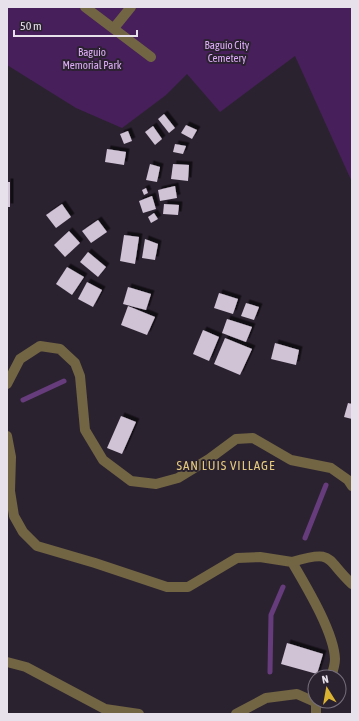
<svg xmlns="http://www.w3.org/2000/svg" width="359" height="721" font-family="'Asap Condensed',sans-serif">
  <defs>
    <filter id="shadow"><feDropShadow dx="3.5" dy="-3.5" stdDeviation="0" flood-color="#0009"/></filter>
  </defs>
  <rect width="100%" height="100%" fill="#2b2230"/>
  <polygon fill="#471f5a" points="7,7 352,7 352,182 295,56 220,112 187,74 166,95 122,128 76,108 7,65"/>
  <g fill="none" stroke-linecap="round" stroke-linejoin="round">
    <g stroke="#673c7d" stroke-width="5">
      <polyline points="23,400 64,381"/>
      <polyline points="305,538 326,485"/>
      <polyline points="270,672 271,615 283,587"/>
    </g>
  </g>
  <g fill="#cfc3d5" filter="url(#shadow)">
    <polygon points="164,114 175,128 169,133 158,119"/>
    <polygon points="186,125 197,130 192,139 181,133"/>
    <polygon points="153,126 162,139 155,145 145,132"/>
    <polygon points="128,131 132,141 124,144 120,134"/>
    <polygon points="175,144 186,146 183,154 173,152"/>
    <polygon points="107,149 126,152 124,165 105,162"/>
    <polygon points="150,164 160,167 157,182 146,180"/>
    <polygon points="173,164 189,165 188,181 171,179"/>
    <rect x="7" y="182" width="3" height="25"/>
    <polygon points="175,186 177,198 160,201 158,190"/>
    <polygon points="146,188 148,193 144,195 142,190"/>
    <polygon points="152,196 156,209 143,213 139,201"/>
    <polygon points="62,204 71,217 56,228 46,215"/>
    <polygon points="164,204 179,205 178,215 163,214"/>
    <polygon points="154,213 158,219 151,223 148,217"/>
    <polygon points="98,220 107,232 91,243 82,231"/>
    <polygon points="69,231 80,243 65,257 54,245"/>
    <polygon points="124,235 139,237 135,264 120,261"/>
    <polygon points="145,239 158,244 155,260 142,258"/>
    <polygon points="88,252 106,267 98,277 80,262"/>
    <polygon points="67,267 84,277 72,295 56,284"/>
    <polygon points="87,282 102,290 93,307 78,299"/>
    <polygon points="128,287 151,294 146,310 123,304"/>
    <polygon points="219,293 238,299 233,314 214,308"/>
    <polygon points="246,303 259,307 254,320 241,316"/>
    <polygon points="128,306 155,317 147,335 121,325"/>
    <polygon points="227,319 252,327 246,342 222,333"/>
    <polygon points="203,330 219,337 209,361 193,354"/>
    <polygon points="225,338 252,349 240,375 214,364"/>
    <polygon points="275,343 299,350 296,365 271,359"/>
    <polygon points="348,403 352,404 352,419 344,417"/>
    <polygon points="121,416 136,422 122,454 107,448"/>
    <polygon points="287,643 323,654 317,674 281,664"/>
  </g>
  <g fill="none" stroke-linecap="round" stroke-linejoin="round">
    <g stroke="#716544" stroke-width="10">
      <polyline points="85,7 151,57"/>
      <polyline points="114,28 131,7"/>
      <polyline points="7,384 20,359 40,346 60,349 75,363 80,376 85,430 103,460 131,481 156,484 178,478 209,459 236,439 253,438 291,460 331,468 348,480 352,486"/>
      <path d="M7 436 11 457 10 491 14 516 23 532 37 546 95 563 167 587H188L237 558 260 557 292 562C306 586 334 632 335 659 335 665 333 671 331 677"/>
      <path d="M292 562C335 549 325 559 352 584"/>
      <polyline points="7,662 26,667 105,709 139,714"/>
      <polyline points="236,714 266,698 297,694 315,702"/>
      <polyline points="316,714 316,701"/>
    </g>
  </g>
  <g text-anchor="middle" dominant-baseline="central" stroke-width="4" stroke-linejoin="round" paint-order="stroke">
    <g font-size="11" fill="#e0affa" stroke="#2b2230">
      <text x="227" y="45">Baguio City<tspan x="227" dy="13">Cemetery</tspan></text>
      <text x="92" y="52">Baguio<tspan x="92" dy="13">Memorial Park</tspan></text>
    </g>
    <g font-size="13" letter-spacing="1" fill="#e5ca7e" stroke="#2b2230">
      <text x="226" y="465">SAN LUIS VILLAGE</text>
    </g>
  </g>
  <rect width="359" height="721" fill="none" stroke="#e7e1eb" stroke-width="16"/>
  <g transform="translate(327 689) rotate(349)"><circle r="19" fill="#2b2230" stroke="#766e7b"/>
  <path d="M0-3L7 15L0 10L-7 15Z" fill="#dab333"/>
  <text y="-6" font-size="11" font-weight="bold" text-anchor="middle" fill="#e7e1eb">N</text>
  </g>
  <path d="M14 30v6h123v-6" fill="none" stroke="#e7e1eb" stroke-width="2"/>
  <text x="20" y="30" font-size="12" fill="#e7e1eb" stroke="#2b2230" stroke-width="3" paint-order="stroke">50 m</text>
</svg>
